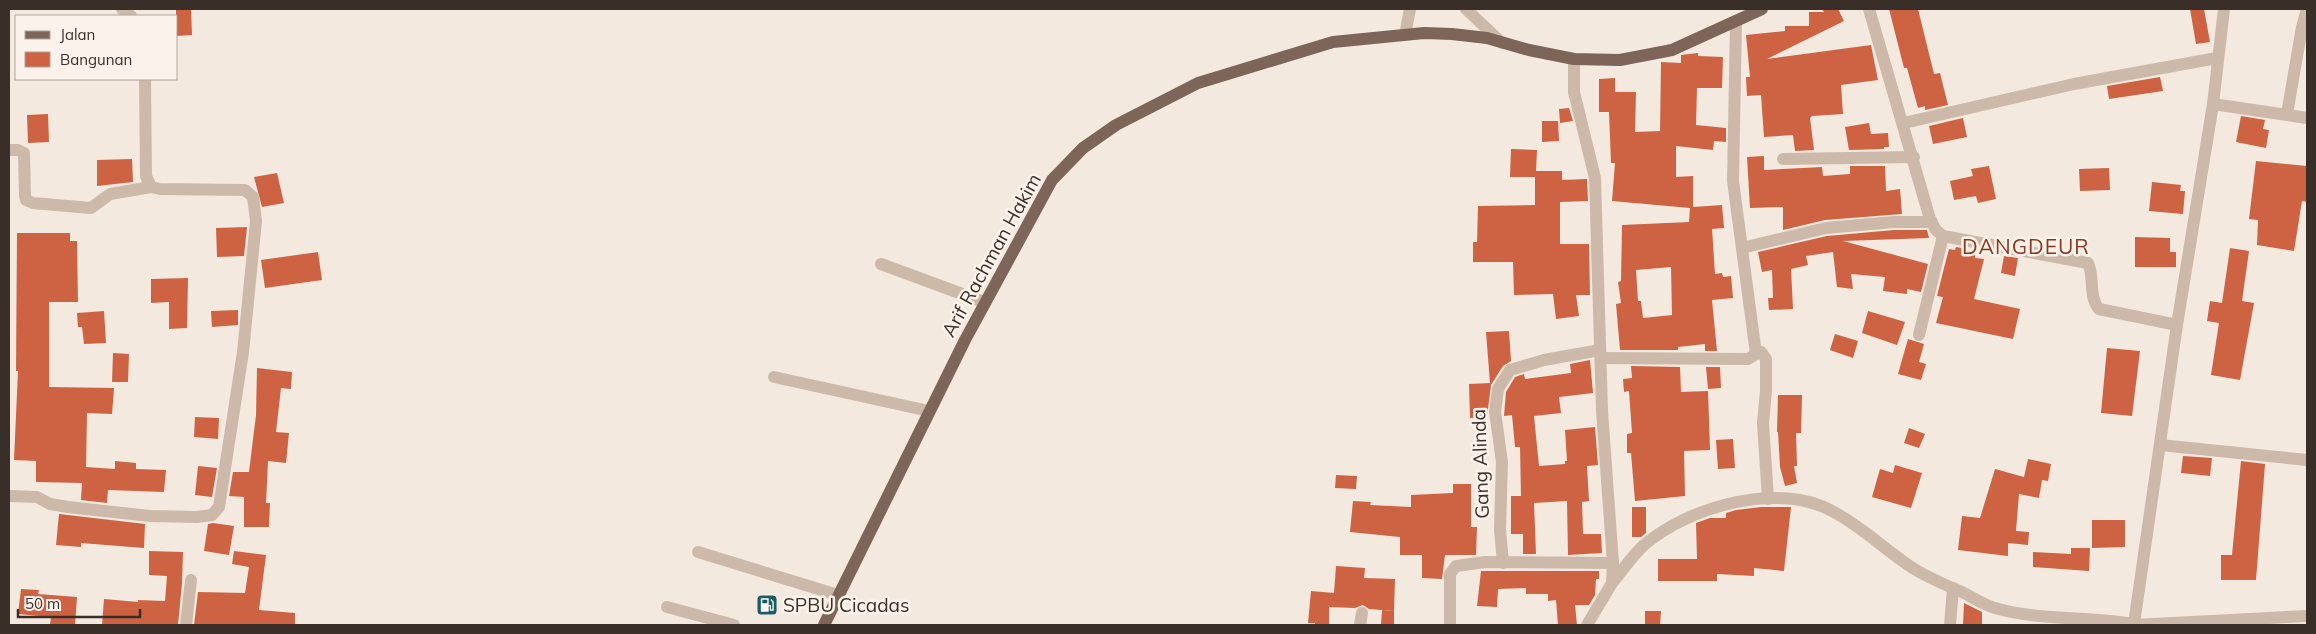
<svg xmlns="http://www.w3.org/2000/svg" width="2316" height="634" font-family="Mulish,sans-serif">
  <rect width="100%" height="100%" fill="#f4e9de"/>
  <g fill="#cd6343" fill-rule="evenodd">
    <polygon points="176,9 191,9 192,35 176,36"/>
    <polygon points="1822,9 1838,9 1844,21 1767,59 1871,45 1878,80 1841,85 1843,114 1812,116 1810,118 1814,150 1795,151 1793,135 1764,137 1761,95 1747,96 1746,77 1750,77 1746,35 1785,31 1785,26 1809,26 1809,12 1824,12"/>
    <polygon points="1889,9 1918,9 1934,74 1940,73 1948,105 1925,110 1925,106 1918,108 1907,68 1904,68"/>
    <polygon points="2190,9 2204,9 2210,42 2196,44"/>
    <path d="M1698 53V56L1723 57 1722 88H1697L1696 125 1726 128V142L1714 141 1713 150 1676 146V177L1693 176V207L1722 205 1724 228 1712 229 1715 274 1722 273 1723 277 1731 276 1733 298 1712 300 1717 351H1705V344L1678 347V350H1620L1616 304 1621 303 1618 282 1621 281 1622 225 1689 222 1690 208 1612 201 1615 163H1611L1609 112H1599V79L1615 78V92H1636L1635 132 1660 131 1661 62 1681 63V55ZM1671 267 1672 315 1643 318 1641 301H1638L1636 270Z"/>
    <polygon points="2160,77 2163,91 2109,99 2107,86"/>
    <polygon points="1569,108 1573,121 1560,123 1559,109"/>
    <polygon points="48,114 49,142 28,143 27,115"/>
    <polygon points="2241,116 2265,120 2263,129 2269,130 2266,148 2236,142"/>
    <polygon points="1963,118 1967,137 1933,144 1929,126"/>
    <polygon points="1542,121 1558,121 1559,141 1542,142"/>
    <polygon points="1869,123 1871,134 1888,133 1889,147 1884,147 1884,149 1849,150 1845,127"/>
    <polygon points="1511,149 1537,150 1536,171 1562,171 1562,180 1587,179 1588,201 1560,202 1560,244 1589,244 1590,295 1576,295 1579,316 1556,319 1553,294 1514,295 1513,262 1473,262 1473,242 1477,242 1478,206 1535,205 1535,177 1510,177"/>
    <polygon points="1764,156 1764,170 1822,167 1823,176 1850,174 1850,166 1885,166 1886,191 1900,189 1902,214 1825,220 1783,230 1783,207 1750,208 1747,157"/>
    <polygon points="132,159 133,182 97,186 97,160"/>
    <polygon points="2256,161 2307,166 2307,202 2302,201 2294,251 2257,245 2258,220 2249,219"/>
    <polygon points="1989,166 1996,199 1978,203 1976,196 1954,200 1950,181 1973,176 1971,169"/>
    <polygon points="2109,168 2110,190 2080,191 2079,169"/>
    <polygon points="277,173 284,203 262,207 254,177"/>
    <polygon points="2152,182 2181,185 2180,191 2185,191 2183,214 2149,211"/>
    <polygon points="247,227 244,256 217,257 216,228"/>
    <polygon points="1894,230 1927,230 1929,238 1843,241 1928,264 1921,292 1907,289 1907,294 1883,291 1885,277 1851,274 1853,289 1837,287 1833,252 1806,256 1808,265 1791,269 1793,309 1769,310 1768,298 1773,298 1772,270 1762,272 1758,252 1827,236"/>
    <polygon points="17,233 70,233 70,241 77,241 78,302 49,302 49,387 114,388 112,414 87,413 86,467 115,469 115,461 136,463 136,469 166,470 164,492 108,490 107,503 81,500 82,483 36,482 36,461 14,460 18,371 16,371"/>
    <polygon points="2135,237 2170,238 2170,252 2176,252 2176,267 2135,267"/>
    <polygon points="1956,247 1968,249 1968,252 1975,254 1975,258 1984,259 1974,299 2020,309 2013,339 1936,323 1943,297 1937,296 1944,268 1949,249 1955,250"/>
    <polygon points="2230,248 2249,251 2242,301 2254,303 2240,380 2211,375 2219,323 2207,321 2210,301 2222,303"/>
    <polygon points="318,252 322,280 265,288 261,260"/>
    <polygon points="2004,256 2018,258 2015,276 2001,273"/>
    <polygon points="188,278 187,328 169,329 169,302 151,303 151,279"/>
    <polygon points="238,310 238,325 212,327 211,311"/>
    <polygon points="104,311 106,343 84,344 82,327 78,327 77,313"/>
    <polygon points="1868,311 1905,322 1897,345 1862,333"/>
    <polygon points="1509,331 1511,361 1503,366 1491,385 1487,417 1470,418 1469,384 1490,383 1486,332"/>
    <polygon points="1835,334 1858,341 1853,358 1830,350"/>
    <polygon points="1908,339 1924,344 1919,362 1926,364 1921,380 1898,374"/>
    <polygon points="2107,348 2140,351 2132,416 2101,413"/>
    <polygon points="113,353 129,354 128,382 112,382"/>
    <polygon points="1590,360 1593,393 1559,397 1561,413 1534,416 1539,466 1565,464 1565,461 1567,461 1565,430 1595,427 1598,465 1587,466 1589,501 1582,502 1583,534 1601,534 1602,553 1568,555 1567,501 1534,503 1536,554 1523,554 1523,534 1511,534 1511,496 1521,496 1520,447 1515,447 1512,415 1504,416 1506,392 1515,377 1524,374 1525,379 1571,373 1570,364"/>
    <polygon points="1631,366 1680,367 1681,392 1708,391 1710,450 1684,451 1685,496 1635,501 1631,453 1627,453 1627,434 1632,433 1629,391 1624,392 1623,379 1632,378"/>
    <polygon points="1706,367 1720,367 1721,388 1708,389"/>
    <polygon points="257,368 292,372 291,389 281,388 276,432 289,433 286,463 268,461 266,503 270,503 269,527 244,527 244,497 229,496 233,472 249,472 256,415"/>
    <polygon points="1778,395 1802,395 1801,433 1796,433 1797,466 1794,466 1797,483 1785,486 1780,467 1778,432 1777,432"/>
    <polygon points="195,417 219,418 218,439 194,437"/>
    <polygon points="1909,428 1925,434 1919,448 1904,443"/>
    <polygon points="1733,439 1735,468 1718,469 1716,440"/>
    <polygon points="2183,456 2212,458 2210,476 2181,473"/>
    <polygon points="2028,459 2051,464 2048,481 2042,480 2039,498 2019,494 2016,531 2029,532 2028,545 2008,543 2008,556 1958,550 1962,516 1980,518 1995,469 2024,477"/>
    <polygon points="2241,461 2265,464 2256,580 2221,580 2221,555 2232,555"/>
    <polygon points="1895,465 1922,473 1911,508 1872,497 1880,469 1893,473"/>
    <polygon points="198,466 217,468 212,497 195,495"/>
    <polygon points="1336,475 1357,476 1356,489 1335,488"/>
    <polygon points="1453,484 1471,484 1471,527 1477,527 1476,555 1445,555 1442,579 1422,578 1422,555 1400,555 1400,537 1350,532 1353,501 1371,502 1370,505 1411,507 1411,495 1453,493"/>
    <polygon points="1632,507 1646,507 1646,533 1641,537 1632,537"/>
    <polygon points="1761,507 1791,507 1784,571 1754,568 1754,576 1717,574 1717,581 1658,581 1658,559 1697,559 1696,523 1710,518 1726,518 1726,513 1736,510"/>
    <polygon points="59,514 145,524 144,548 81,543 81,547 56,545"/>
    <polygon points="2092,520 2125,520 2125,547 2092,548"/>
    <polygon points="213,523 234,526 229,555 204,551 208,524"/>
    <polygon points="2071,548 2090,548 2089,571 2033,567 2033,552 2071,554"/>
    <polygon points="149,551 183,552 182,583 178,625 102,625 104,599 138,602 138,600 165,601 167,576 149,575"/>
    <polygon points="234,551 266,555 259,610 295,613 295,625 194,625 198,592 245,593 249,567 232,564"/>
    <polygon points="1336,566 1365,568 1364,578 1395,579 1394,611 1369,609 1363,605 1355,608 1329,607 1329,625 1315,625 1315,623 1308,623 1311,591 1334,593"/>
    <polygon points="1481,571 1599,571 1599,579 1596,579 1595,595 1589,605 1575,605 1577,625 1558,625 1556,600 1548,601 1548,594 1526,594 1526,588 1498,589 1497,607 1477,606"/>
    <polygon points="21,589 39,590 38,594 77,597 75,625 50,625 51,617 18,614"/>
    <polygon points="1964,603 1982,612 1982,625 1963,625"/>
    <polygon points="1382,610 1394,611 1394,625 1381,625"/>
    <polygon points="1645,611 1661,611 1660,625 1645,625"/>
  </g>
  <g fill="none" stroke-linecap="round" stroke-linejoin="round">
    <g stroke="#cdb9a9" stroke-width="12">
      <polyline points="122,9 131,16"/>
      <polyline points="1466,9 1502,43"/>
      <path d="M1869 9 1930 219 1936 230 1943 236 2088 263C2095 278 2088 296 2099 309L2177 325"/>
      <polyline points="1405,35 1410,9"/>
      <polyline points="1574,59 1574,92 1595,178 1602,411 1613,563 1612,583 1587,625"/>
      <polyline points="2213,104 2307,118"/>
      <polyline points="2287,114 2302,27 2307,9"/>
      <polyline points="1904,123 2074,84 2217,58"/>
      <polyline points="9,150 18,150 24,153 25,196 26,200 33,203 91,208 110,194 151,187"/>
      <polyline points="1783,159 1914,157"/>
      <polyline points="1742,248 1826,228 1894,222 1932,222"/>
      <polyline points="881,264 984,302"/>
      <polyline points="1919,335 1943,236"/>
      <polyline points="1756,351 1761,352 1766,359 1766,391 1763,423 1768,499"/>
      <polyline points="1601,358 1748,359 1756,354 1733,181 1736,22"/>
      <polyline points="774,377 929,411"/>
      <polyline points="2160,445 2307,460"/>
      <polyline points="9,496 37,497 50,504 68,507 150,516 197,517 212,515 219,507 243,352 256,221 253,197 245,190 160,189 151,187 146,176 145,79"/>
      <polyline points="698,552 838,595"/>
      <polyline points="1503,563 1500,530 1502,462 1495,412 1498,389 1510,370 1544,360 1600,350"/>
      <path d="M1612 583C1622 571 1632 556 1644 545 1689 507 1777 481 1832 511 1863 527 1887 552 1916 570 1931 579 1948 586 1964 593 1974 598 1984 605 1995 608 2039 621 2089 616 2134 624L2177 325 2213 104 2224 9"/>
      <polyline points="667,607 734,625"/>
      <polyline points="186,625 191,580"/>
      <polyline points="1360,625 1362,613"/>
      <polyline points="1450,625 1450,574 1456,566 1485,562 1613,563"/>
      <polyline points="1950,625 1953,588"/>
      <polyline points="2134,625 2307,616"/>
    </g>
    <polyline stroke="#7d6559" stroke-width="12" points="824,625 965,340 1052,180 1083,148 1116,125 1198,83 1333,42 1424,33 1452,34 1487,38 1529,50 1574,59 1620,60 1672,50 1762,9"/>
  </g>
  <defs>
    <g id="fuel-square" transform="scale(1.125)"><rect x="-9" y="-9" width="18" height="18" rx="4" fill="#1c5b5e" stroke="#fbf3eb"/><path d="M-5.5-6h7V0h2V4h1.3V-2.5L3-4.5l.8-.8L6-3V5H2.5V1h-1V6h-7ZM-4.2-4.7v3.2H.2V-4.7Z" fill="#fff"/></g>
  </defs>
  <g fill-rule="evenodd">
    <use href="#fuel-square" x="767" y="605"/>
  </g>
  <g text-anchor="middle" dominant-baseline="central" stroke-width="5" stroke-linejoin="round" paint-order="stroke">
    <g font-size="19" fill="#3a2e29" stroke="#fbf3eb">
      <text transform="translate(991 255) rotate(-61)">Arif Rachman Hakim</text>
      <text transform="translate(1480 464) rotate(-92)">Gang Alinda</text>
    </g>
    <g font-size="19" fill="#3a2e29" stroke="#fbf3eb" text-anchor="start">
      <text x="783" y="605">SPBU Cicadas</text>
    </g>
    <g font-size="21" letter-spacing="1" fill="#8e361d" stroke="#fbf3eb">
      <text x="2026" y="246">DANGDEUR</text>
    </g>
  </g>
  <rect width="2316" height="634" fill="none" stroke="#3a2e29" stroke-width="20"/>
  <rect x="15" y="15" width="162" height="65" fill="#fbf3eb" stroke="#aea49d"/>
  <rect x="25" y="31" width="25" height="8" fill="#7d6559" stroke="#aea49d"/>
  <text x="60" y="40" font-size="15" fill="#3a2e29">Jalan</text>
  <rect x="25" y="52" width="25" height="15" fill="#cd6343" stroke="#aea49d"/>
  <text x="60" y="65" font-size="15" fill="#3a2e29">Bangunan</text>
  <path d="M18 609v8h122v-8" fill="none" stroke="#3a2e29" stroke-width="2.5"/>
  <text x="25" y="609" font-size="15" fill="#3a2e29" stroke="#fbf3eb" stroke-width="4" paint-order="stroke">50 m</text>
</svg>
